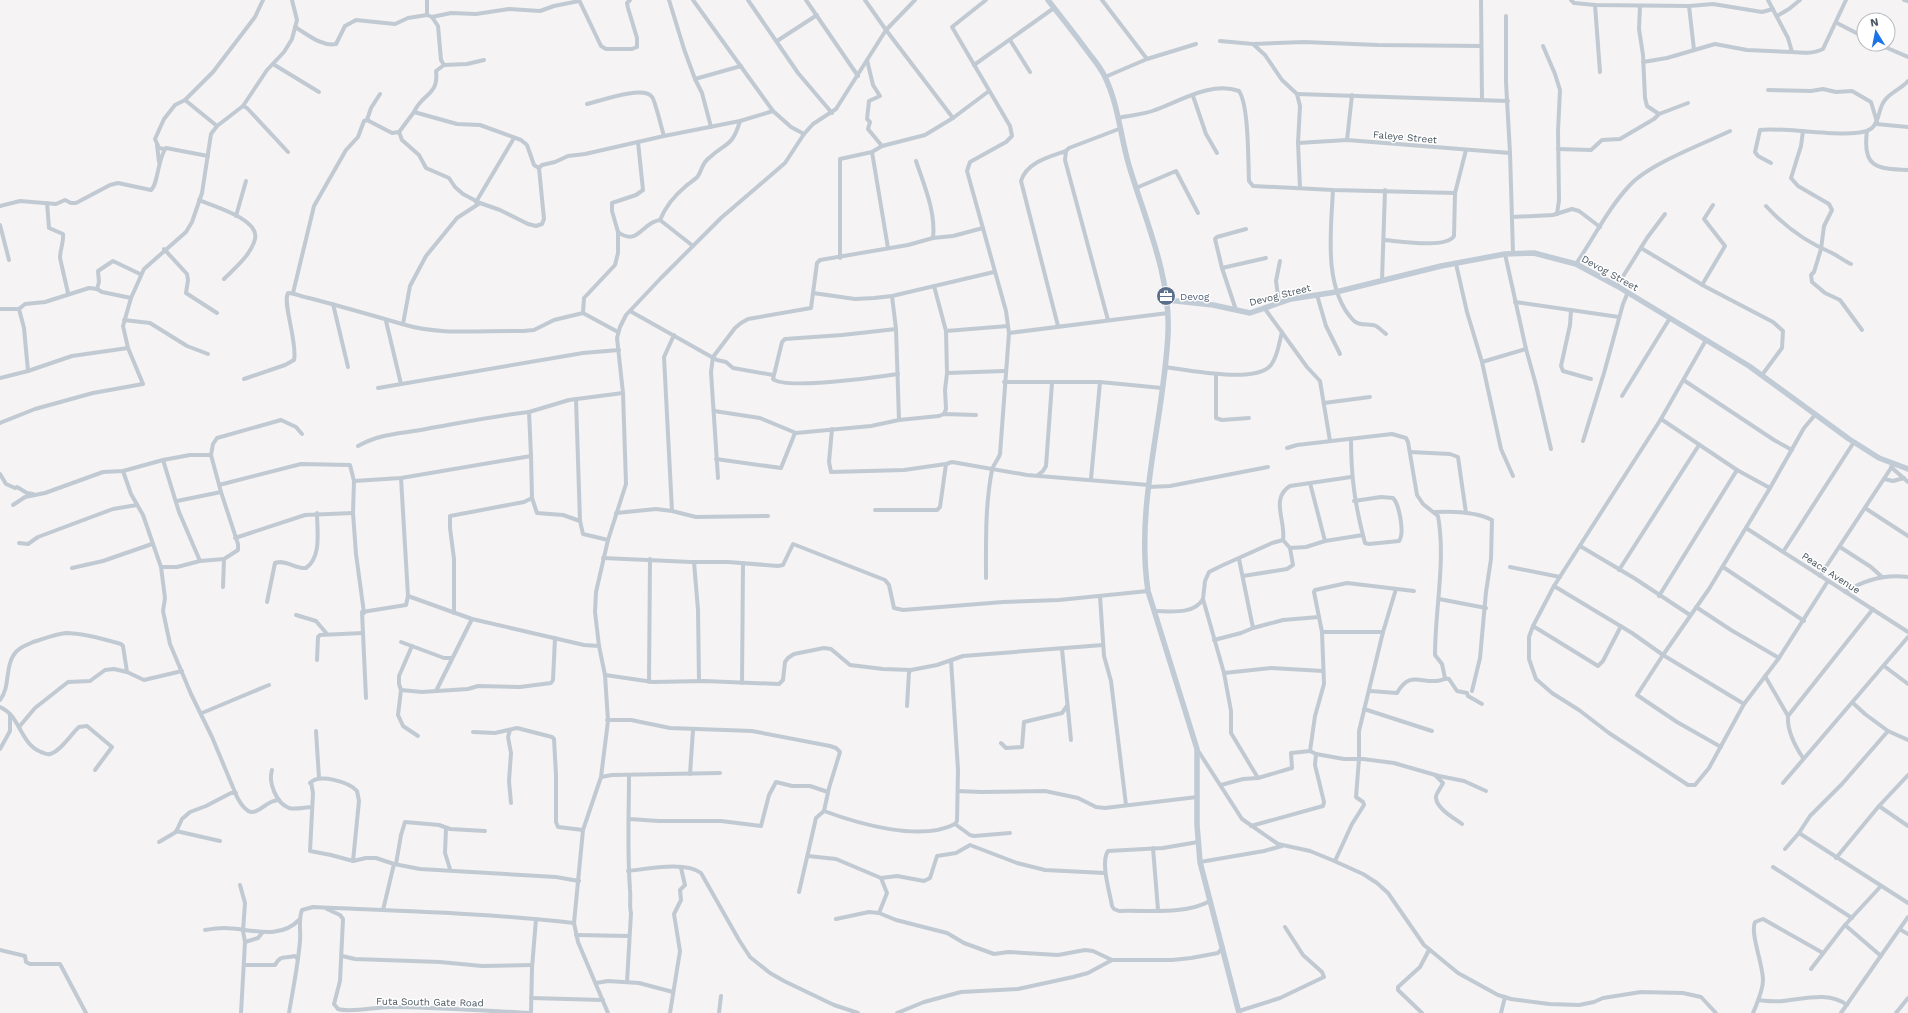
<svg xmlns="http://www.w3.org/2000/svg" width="1908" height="1013" font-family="'Work Sans',sans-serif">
  <rect width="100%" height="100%" fill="#f5f3f3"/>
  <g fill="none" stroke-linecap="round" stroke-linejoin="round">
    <g stroke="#c1cad2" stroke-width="4">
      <polyline points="427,0 427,15 432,17 451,13 476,14 509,9 540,11 554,6 579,1"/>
      <polyline points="579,0 601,46 606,49 632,49 637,47 637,38 628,8 627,3 630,0"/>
      <polyline points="669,0 684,49 695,79 702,93 711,127"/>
      <polyline points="693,0 773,111 791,127 804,134"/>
      <polyline points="748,0 798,73 832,113"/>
      <polyline points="806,0 858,76"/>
      <polyline points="865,0 886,30 953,118"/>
      <polyline points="1102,0 1147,59"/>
      <polyline points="1481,0 1482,100"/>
      <polyline points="1571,0 1574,3 1595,5 1689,6 1713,4 1762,12 1773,9"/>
      <path d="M1768 0 1788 38 1792 52C1802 53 1813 54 1823 49L1846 0"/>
      <polyline points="1904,0 1908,1"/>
      <polyline points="1595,5 1600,72"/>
      <polyline points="1640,6 1639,29 1643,55 1645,98 1647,106 1659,114"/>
      <polyline points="1689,6 1694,50"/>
      <polyline points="1506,16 1506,82 1510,153 1513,253"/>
      <polyline points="1777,16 1789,9 1800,0"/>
      <polyline points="432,17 438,26 441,60 444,65 467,64 484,60"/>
      <polyline points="1837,23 1864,37"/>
      <path d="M295 27C307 34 322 47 336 44L345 26 356 20 395 24 408 18 427 15"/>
      <polyline points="1010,40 1030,72"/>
      <polyline points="777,41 817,15"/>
      <polyline points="1220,41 1253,44 1265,55 1282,80 1297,94 1300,106 1298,143 1300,188"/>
      <polyline points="1253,44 1304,42 1378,45 1481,46"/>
      <polyline points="1878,44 1908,57"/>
      <polyline points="1543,46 1555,74 1560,90 1558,131 1559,200 1557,214"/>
      <polyline points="867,60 873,85 880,96 869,101 867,119 870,122 868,129 882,146"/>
      <polyline points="1643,62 1667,58 1715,44 1747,50 1792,52"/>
      <polyline points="273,64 319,92"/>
      <polyline points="974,65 1054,8"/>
      <polyline points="1105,77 1147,59 1196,44"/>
      <polyline points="695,79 741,66"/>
      <polyline points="1768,90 1811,91 1823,89 1836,92 1852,91 1871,102 1877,122"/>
      <polyline points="1297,94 1508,101"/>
      <polyline points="1193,96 1206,134 1217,153"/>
      <polyline points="185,100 217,126"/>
      <path d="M587 104C600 101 644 85 652 97 655 100 662 130 664 136"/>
      <polyline points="243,106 247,108 288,152"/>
      <path d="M414 112C422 93 439 96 436 71L444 65"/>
      <path d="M1118 118C1130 115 1143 115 1155 110 1180 101 1212 81 1239 91 1249 106 1248 160 1249 181L1253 186 1333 190 1455 193"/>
      <polyline points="367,120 392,133 399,132 414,112 457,124 480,125 521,140 527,145 534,165 539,168"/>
      <polyline points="1876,124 1908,127"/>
      <polyline points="1803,131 1801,146 1791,178 1798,186 1829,204 1832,210 1824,226 1821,249 1814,272 1811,275 1812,282 1825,293 1840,300 1862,330"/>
      <path d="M1867 131C1862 167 1876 169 1908 170"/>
      <polyline points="399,132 402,140 419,155 426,168 449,178 455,187 463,194 480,203 500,210 528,224 536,226 542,224 544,219 539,168"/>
      <polyline points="1347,140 1352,95"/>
      <polyline points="1298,143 1347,140 1510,153"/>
      <polyline points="157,145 159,162"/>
      <polyline points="164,149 159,148 155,139 164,119 175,105 185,100 213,72 255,17 263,0"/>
      <polyline points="1558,149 1591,150 1602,140 1620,139 1654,119 1659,114 1688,103"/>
      <polyline points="872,152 888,248"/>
      <path d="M916 161C924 185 936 212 933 238"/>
      <path d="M1771 163 1758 156 1755 152 1760 130C1782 126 1858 141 1872 128 1880 121 1878 108 1885 100 1891 92 1901 89 1908 81"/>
      <polyline points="539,168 542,165 555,162 568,156 585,154 664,136 740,121 773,111"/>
      <polyline points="1136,188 1176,171 1198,213"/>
      <path d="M1333 190C1331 230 1323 288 1353 320 1359 327 1369 323 1376 326 1380 328 1383 332 1386 334"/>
      <path d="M199 200C213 206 260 219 255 239 251 255 235 268 224 279"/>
      <polyline points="476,202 514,138"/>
      <path d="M47 203 49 228 63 234C64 243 60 249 60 258L68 293"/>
      <path d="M0 206 20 201 56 204 65 200 71 203H76L110 185 118 183 151 190C158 185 158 157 166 148L208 156"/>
      <path d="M1766 206C1785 227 1806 242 1832 253 1838 256 1844 261 1851 264"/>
      <polyline points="236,216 246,181"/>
      <polyline points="1512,217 1553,215 1572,209 1579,211 1600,227"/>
      <path d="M660 220C665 208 675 195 686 186 689 183 695 180 698 176 702 170 702 163 709 158 726 142 732 148 740 121"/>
      <polyline points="0,225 9,260"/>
      <path d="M618 232C638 247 642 222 660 220L693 246"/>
      <path d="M1384 240C1398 241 1446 249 1454 236L1455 193 1466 150"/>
      <polyline points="1641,248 1706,287 1773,322 1783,331 1782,348 1762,375"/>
      <polyline points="164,249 187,274 188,280 186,293 217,313"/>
      <polyline points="1505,254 1526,349 1536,385 1551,449"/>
      <polyline points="840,258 840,159 872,152 882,146 925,135 953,118 989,91"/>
      <polyline points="1456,264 1467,312 1482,362"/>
      <path d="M1576 264C1593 239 1609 207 1630 185 1649 164 1703 144 1730 131"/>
      <polyline points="1222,268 1266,258"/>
      <polyline points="1382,280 1385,190"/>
      <polyline points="1702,285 1725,246 1704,219 1713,205"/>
      <polyline points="934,286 946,331 947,373 945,390 946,409 944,414"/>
      <polyline points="1617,286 1647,238 1665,214"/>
      <polyline points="97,289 99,282 98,271 113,261 140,274"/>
      <polyline points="293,293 314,206 346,150 358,137 364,121 367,120 371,108 380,94"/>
      <polyline points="813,293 855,299 874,298 892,296 994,272"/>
      <polyline points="1317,295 1326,326 1340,354"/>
      <polyline points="892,296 896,329 899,420"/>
      <polyline points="1515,302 1619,317"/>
      <polyline points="1279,303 1276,281 1280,261"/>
      <polyline points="333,304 348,367"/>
      <polyline points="0,309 19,309 25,304 45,302 89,288 97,289 102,292 131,298 144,269 186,232 192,222 202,193 211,134 217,126 243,106 267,70 284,52 292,39 297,20 292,0"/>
      <polyline points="19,309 24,328 28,371"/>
      <polyline points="1265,309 1307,367 1320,381 1330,441"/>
      <polyline points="1236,310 1222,268 1215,239 1217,237 1246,229"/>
      <polyline points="1571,310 1570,325 1561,366 1563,371 1591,379"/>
      <polyline points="630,311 717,360 726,362 733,368 773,375"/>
      <polyline points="583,313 584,298 615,265 618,253 618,232 612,211 612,203 636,195 643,190 638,142"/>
      <polyline points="124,320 150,323 187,346 208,354"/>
      <polyline points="1108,320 1065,160 1066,151 1069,148 1119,129"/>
      <polyline points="386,321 401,384"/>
      <polyline points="403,324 410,286 426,256 457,218 480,203"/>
      <path d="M1058 326 1021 181C1027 162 1049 157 1066 151"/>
      <path d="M896 329 842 335 785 339 782 342 773 379C786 390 878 377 898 374"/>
      <polyline points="946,331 1008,326"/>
      <polyline points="1009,333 1168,313"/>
      <polyline points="1706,340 1661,419 1554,586 1533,626 1529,637 1529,659 1536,679 1552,693 1579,710 1609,733 1688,785 1695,785 1709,768 1744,704 1779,658 1828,581"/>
      <path d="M1165 367C1188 370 1256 384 1271 365 1278 356 1279 343 1282 332"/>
      <polyline points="947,373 1005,371"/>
      <polyline points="1216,374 1216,418 1222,420 1249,418"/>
      <polyline points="0,378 28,371 72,356 128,348"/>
      <path d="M244 379 285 365 294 360C298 344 282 302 288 293 295 293 302 297 309 298 340 306 371 315 402 324 441 336 483 330 523 331L534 330 554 320 583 313 618 332"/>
      <polyline points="1685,381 1774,440 1792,450"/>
      <polyline points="1004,382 1100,382 1162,388"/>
      <polyline points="378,388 583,353 619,350"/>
      <polyline points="1622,396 1670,318"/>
      <polyline points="576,399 580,521 583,534 608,540"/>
      <polyline points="1324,403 1370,397"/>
      <polyline points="714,411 760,418 796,433 871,426 899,420 939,416 944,414 976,415"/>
      <polyline points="1661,419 1737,470 1770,488"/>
      <polyline points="0,423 35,409 93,393 143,384 128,348 123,326 131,298"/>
      <polyline points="832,429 829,462 831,472 904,470 946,464 952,462 1027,475 1149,485"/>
      <path d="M1351 439C1351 477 1355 506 1365 543L1369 544 1399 541C1405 533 1399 504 1393 498L1381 497 1354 501"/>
      <polyline points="1583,441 1604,373 1623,304 1628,292"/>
      <path d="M358 446C381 433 401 434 426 429 460 423 494 416 529 412"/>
      <path d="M1287 448 1297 445 1392 434 1406 438 1408 442 1417 495 1423 504 1438 516C1446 561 1435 609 1435 655L1442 664 1445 678"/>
      <polyline points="1410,452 1450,454 1458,457 1466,513"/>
      <polyline points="531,456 532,498 537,513 563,515 580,521"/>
      <polyline points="716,459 781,468 795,433"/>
      <polyline points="163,460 179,512 200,561"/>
      <polyline points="1891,467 1908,482"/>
      <path d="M123 471 131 494 143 515 161 567 165 598 163 611 170 644 191 694 212 737 237 797C254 829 261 800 279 800"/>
      <polyline points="0,474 6,484 15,488 17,487 27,493 33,494"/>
      <polyline points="1038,475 1043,471 1046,466 1052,383"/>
      <polyline points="1513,476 1501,449 1482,362 1526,349"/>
      <polyline points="718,478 711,372 713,357 735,328 741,323 748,319 811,308 817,263 820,260 908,245 933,238 953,236 983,228"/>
      <polyline points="1091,479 1100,382"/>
      <polyline points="1884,479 1893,481 1904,478"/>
      <polyline points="354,481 401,478 531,456 529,412 569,400 623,393"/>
      <polyline points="1310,483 1325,541"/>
      <polyline points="219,485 301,464 350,465 354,481 353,513 356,554 364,613"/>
      <polyline points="1149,487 1170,486 1268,467"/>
      <polyline points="177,501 221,492"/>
      <polyline points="13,505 25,497 45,493 103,472 123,471 163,460 190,455 211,455"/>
      <polyline points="1865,508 1908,536"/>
      <polyline points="875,510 937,510 940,507 946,464"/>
      <polyline points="672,511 664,357 674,335"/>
      <path d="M1435 512C1453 511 1475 511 1492 520L1491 559 1486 592 1480 658 1472 691"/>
      <polyline points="616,513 656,509 672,511 696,517 768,516"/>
      <polyline points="1746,528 1908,632"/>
      <polyline points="235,538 305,515 353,513"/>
      <path d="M1283 540C1286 521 1270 498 1290 486L1351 477"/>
      <polyline points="19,543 28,544 38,537 113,509 137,505"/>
      <polyline points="1580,546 1634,578 1690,615"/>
      <polyline points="1840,547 1871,567 1882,577"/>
      <polyline points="1290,548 1306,547 1325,541 1363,535"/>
      <polyline points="1783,552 1854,442"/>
      <polyline points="603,558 691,562 728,562 778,566 783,565 793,544 885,580 889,585 894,608 903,610 1003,602 1059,600 1148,591"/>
      <polyline points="1239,559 1253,628"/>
      <polyline points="694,562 698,610 699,681"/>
      <polyline points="161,567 177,567 200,561 224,559 238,550 238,544 221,492 211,455 213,444 217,438 281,420 296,427 302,434"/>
      <polyline points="1510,567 1560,577"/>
      <polyline points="1723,567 1804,621"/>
      <polyline points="72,568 103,561 152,544"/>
      <polyline points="1619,570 1699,445"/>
      <polyline points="1243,576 1287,569 1293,565 1290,548 1283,540"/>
      <polyline points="1820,576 1893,465"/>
      <path d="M986 578C986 542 985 506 992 470 993 465 998 460 1000 454L1009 333 1006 311 967 171 970 162 1006 142 1012 136 1010 126 952 27 986 0"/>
      <polyline points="1554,586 1632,633 1663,655 1744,704"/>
      <polyline points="223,587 224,559"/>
      <path d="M1845 592C1864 580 1886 574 1908 577"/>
      <polyline points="408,596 472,619 584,645 599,646"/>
      <polyline points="1100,596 1104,656 1111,681 1126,805"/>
      <polyline points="1659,596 1737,470"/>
      <polyline points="1439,599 1486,608"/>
      <path d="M267 602 275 563C286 559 295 569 306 568 322 557 317 530 317 513"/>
      <polyline points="1696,607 1731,630 1779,658"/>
      <path d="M1155 611C1170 611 1194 615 1203 599"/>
      <polyline points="454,613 454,559 450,528 450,516 524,502 532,498"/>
      <polyline points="296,615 316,621 327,634"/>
      <polyline points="1533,626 1598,666 1603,661 1621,626"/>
      <polyline points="1322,632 1383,632"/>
      <polyline points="1214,640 1241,633 1253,628 1283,620 1319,617"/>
      <polyline points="401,642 444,658 452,658"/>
      <polyline points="412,646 399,676 399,684 401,690 398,715 403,726 418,736"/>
      <polyline points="1062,649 1071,740"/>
      <polyline points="317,660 318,637 320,635 363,633"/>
      <polyline points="1884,666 1908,684"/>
      <polyline points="1224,673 1271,668 1323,671"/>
      <polyline points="605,675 653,682 704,681 779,684 783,680 785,662 788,658 794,654 824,648 831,649 850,665 883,669 911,670 937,665 963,656 1103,645"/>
      <path d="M1765 676 1788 716C1787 731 1795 746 1803 758"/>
      <polyline points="649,682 650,559"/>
      <polyline points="742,683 743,563"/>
      <polyline points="401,690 422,692 468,689 478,686 520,687 551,683 553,680 555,638"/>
      <polyline points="436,691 472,619"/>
      <path d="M1370 691 1397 693C1409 672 1418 682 1436 681 1441 681 1444 678 1449 679L1457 691 1467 693 1468 696 1482 704"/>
      <polyline points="366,698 362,612 406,605 408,596 401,478"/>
      <path d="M0 700C10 688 5 669 13 656 17 648 25 646 33 642 43 639 55 634 66 633 83 633 104 639 121 644L123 646 127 672"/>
      <polyline points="1853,703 1865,714 1888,731 1908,740"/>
      <polyline points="907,706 909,672 911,670"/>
      <path d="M0 707C20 715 20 744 41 752 44 753 47 755 50 754 61 751 71 734 79 727L87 726 112 747 95 770"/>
      <polyline points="1364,709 1432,731"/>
      <polyline points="202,713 269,685"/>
      <polyline points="1788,716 1873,609"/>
      <polyline points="607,720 631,720 670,728 752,731 830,746 836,748 840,752 829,788 824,811 816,818 799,892"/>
      <polyline points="19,727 35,708 68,682 90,681 105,670 114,669 127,672 144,680 182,671"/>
      <polyline points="510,730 508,737 511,753 509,781 511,803"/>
      <polyline points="316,731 319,778"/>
      <polyline points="473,732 495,733 517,728 552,737 554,739 556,775 556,822 558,827 583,830"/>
      <polyline points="1001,743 1006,748 1022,747 1024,722 1062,713 1067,706"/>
      <polyline points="1721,747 1677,722 1637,695 1663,655 1709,589 1770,488 1804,428 1815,415"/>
      <polyline points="0,749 10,731 10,714"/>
      <polyline points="1197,749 1242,819 1278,844 1310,851 1332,860 1363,874 1377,883 1388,893 1424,945 1458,973 1498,995 1511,999 1549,1004 1579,1005 1594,1002 1603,998 1641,992 1683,993 1701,997 1716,1013"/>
      <polyline points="1310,751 1315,716 1324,684 1322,632 1314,592 1315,590 1347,583 1414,591"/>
      <path d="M272 770C268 782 276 803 289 808 295 810 306 807 312 807"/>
      <polyline points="690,774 693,730"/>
      <path d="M1436 776 1443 783C1441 788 1435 794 1436 798 1437 809 1454 818 1462 824"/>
      <polyline points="601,777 612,775 720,773"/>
      <polyline points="1258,778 1231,733 1231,711 1224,673 1203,599 1205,581 1209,572 1221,566 1272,543 1283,540"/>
      <polyline points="1783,783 1908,637"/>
      <polyline points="1221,785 1243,779 1258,778 1292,768 1291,753 1310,751 1316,754 1344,759 1363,759 1394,763 1439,776 1464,781 1486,791"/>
      <polyline points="958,791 981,792 1045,791 1078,798 1096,807 1105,808 1197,797"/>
      <polyline points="1879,806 1908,826"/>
      <path d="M824 811C859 824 921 842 955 824L957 821 958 770 951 660"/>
      <polyline points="629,819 659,821 721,821 761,826 769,795 776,782 792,786 810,786 828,792"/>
      <polyline points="955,824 970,835 974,836 1010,833"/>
      <polyline points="1251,826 1323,806 1324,802 1315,765 1316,754"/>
      <polyline points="446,828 445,853 450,869"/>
      <polyline points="176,831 220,841"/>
      <polyline points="1799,833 1908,903"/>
      <polyline points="159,842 176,832 182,819 190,812 206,806 231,793 236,793"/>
      <path d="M1198 842 1163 848 1108 851C1100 862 1110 893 1112 906L1114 909 1119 911C1148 910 1185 915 1210 901"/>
      <polyline points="1153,848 1158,910"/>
      <polyline points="1785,849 1799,833 1810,816 1842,784 1888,731"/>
      <polyline points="808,856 836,859 881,878 897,876 924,881 930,878 937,856 956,853 970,845 1017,863 1045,870 1105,873"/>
      <polyline points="1836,858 1879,806 1908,775"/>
      <path d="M353 861 359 801 357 791C349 782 319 773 310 783L311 782 313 793 310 851 331 855 353 861 366 858H376L394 864 420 869 556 877 579 881"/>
      <polyline points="1335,861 1352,824 1364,805 1363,802 1356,797 1359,759 1359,731 1383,632 1396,589"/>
      <polyline points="1200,862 1264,851 1282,846"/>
      <polyline points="396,864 401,835 405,822 439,825 450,829 485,831"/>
      <polyline points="1773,867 1852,918"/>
      <path d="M628 871C647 869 686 861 701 873L739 940 750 957 770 973 784 981 834 1005 858 1013"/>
      <polyline points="240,885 245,903 243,931 245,942 241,1013"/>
      <path d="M327 909 340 915 343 919 340 981 334 1004 338 1009C351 1013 375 1007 390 1007 437 1007 484 1011 531 1013"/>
      <polyline points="383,910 394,864"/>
      <polyline points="879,913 887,893 881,878"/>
      <polyline points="836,919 869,912 879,913 896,920 947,933 964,943 994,954 1008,952 1058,955 1085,950 1093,951 1112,960"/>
      <polyline points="1845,925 1881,956"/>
      <path d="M205 930C211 929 218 928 224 928 248 928 279 941 299 920"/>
      <polyline points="1901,930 1908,934"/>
      <polyline points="576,935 629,936"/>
      <polyline points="245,942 258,938 262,933"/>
      <polyline points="0,950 25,956 26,962 30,964 60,964 86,1013"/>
      <polyline points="342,956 355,959 440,962 482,966 532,965"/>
      <path d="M244 965H275C281 954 284 959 295 956L298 959"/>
      <polyline points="1811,969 1845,925 1881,886"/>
      <path d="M627 982 631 913C629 905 631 898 630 889 627 851 629 813 629 775"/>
      <polyline points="596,983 608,981 639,983 673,992"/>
      <polyline points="531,998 603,1000"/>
      <path d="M1758 1000C1767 1001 1775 1002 1783 1001 1804 999 1829 991 1847 1005"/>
      <polyline points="1239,1011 1280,998 1324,977 1322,972 1303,955 1285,927"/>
      <path d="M289 1013C293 989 298 965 300 941 301 930 298 920 302 910L313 907C400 911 487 913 574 923"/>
      <polyline points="531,1013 532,968 536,919"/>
      <polyline points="608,1013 578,942 574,923 583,830 601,777 608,721 605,675 599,646 595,612 596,592 608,540 626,484 623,393 617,338 620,327 626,315 661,278 721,218 785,163 804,134 813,124 836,109 886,30 915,0"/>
      <polyline points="670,1013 680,951 674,914 681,900 680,890 685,885 681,868"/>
      <polyline points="719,1013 721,996"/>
      <polyline points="897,1013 924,1002 961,992 1018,989 1073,977 1088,973 1112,960 1172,960 1191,958 1218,953 1223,947"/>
      <polyline points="1422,1013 1398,990 1398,987 1420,967 1429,950"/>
      <polyline points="1501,1013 1505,997"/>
      <path d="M1753 1013C1757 1003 1763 991 1763 980 1763 964 1750 934 1755 922L1763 919 1823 953"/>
      <polyline points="1841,1013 1908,917"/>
      <polyline points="1896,1013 1908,998"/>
    </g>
    <g stroke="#c1cbd6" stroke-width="5.5">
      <path d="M1048 0C1061 17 1075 34 1088 52 1094 60 1101 68 1105 77 1118 104 1120 133 1128 162 1144 218 1171 274 1168 334 1164 419 1135 505 1148 591L1197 749V825L1200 862 1239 1013"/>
      <polyline points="1167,300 1213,305 1250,313 1291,299 1336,292 1441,266 1505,254 1534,253 1576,264 1617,286 1749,366 1849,439 1879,458 1908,469"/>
    </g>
  </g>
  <defs>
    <g id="office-disc" transform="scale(1)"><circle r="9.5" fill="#5c6f8a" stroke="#fff"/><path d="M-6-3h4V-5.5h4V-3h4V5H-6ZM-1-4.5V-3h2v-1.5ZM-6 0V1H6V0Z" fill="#fff"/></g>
  </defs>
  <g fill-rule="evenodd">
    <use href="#office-disc" x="1166" y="296"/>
  </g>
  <g text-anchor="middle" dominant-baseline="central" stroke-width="3" stroke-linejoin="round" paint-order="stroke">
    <g font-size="10" fill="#4a5661" stroke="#fff">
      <text transform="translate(1405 137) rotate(5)">Faleye Street</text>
      <text transform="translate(1610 273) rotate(29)">Devog Street</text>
      <text transform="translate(1280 295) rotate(-14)">Devog Street</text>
      <text transform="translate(1831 573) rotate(33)">Peace Avenue</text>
      <text transform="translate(430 1002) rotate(1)">Futa South Gate Road</text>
    </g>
    <g font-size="10" fill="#4e5e75" stroke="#fff" text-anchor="start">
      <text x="1180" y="296">Devog</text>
    </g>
  </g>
  <g transform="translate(1876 32) rotate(350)"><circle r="19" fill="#ffffff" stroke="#b7bbc0"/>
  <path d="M0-3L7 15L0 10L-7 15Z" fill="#1a73e8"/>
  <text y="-6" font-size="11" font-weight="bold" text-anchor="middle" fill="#4a5661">N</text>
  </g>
</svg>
